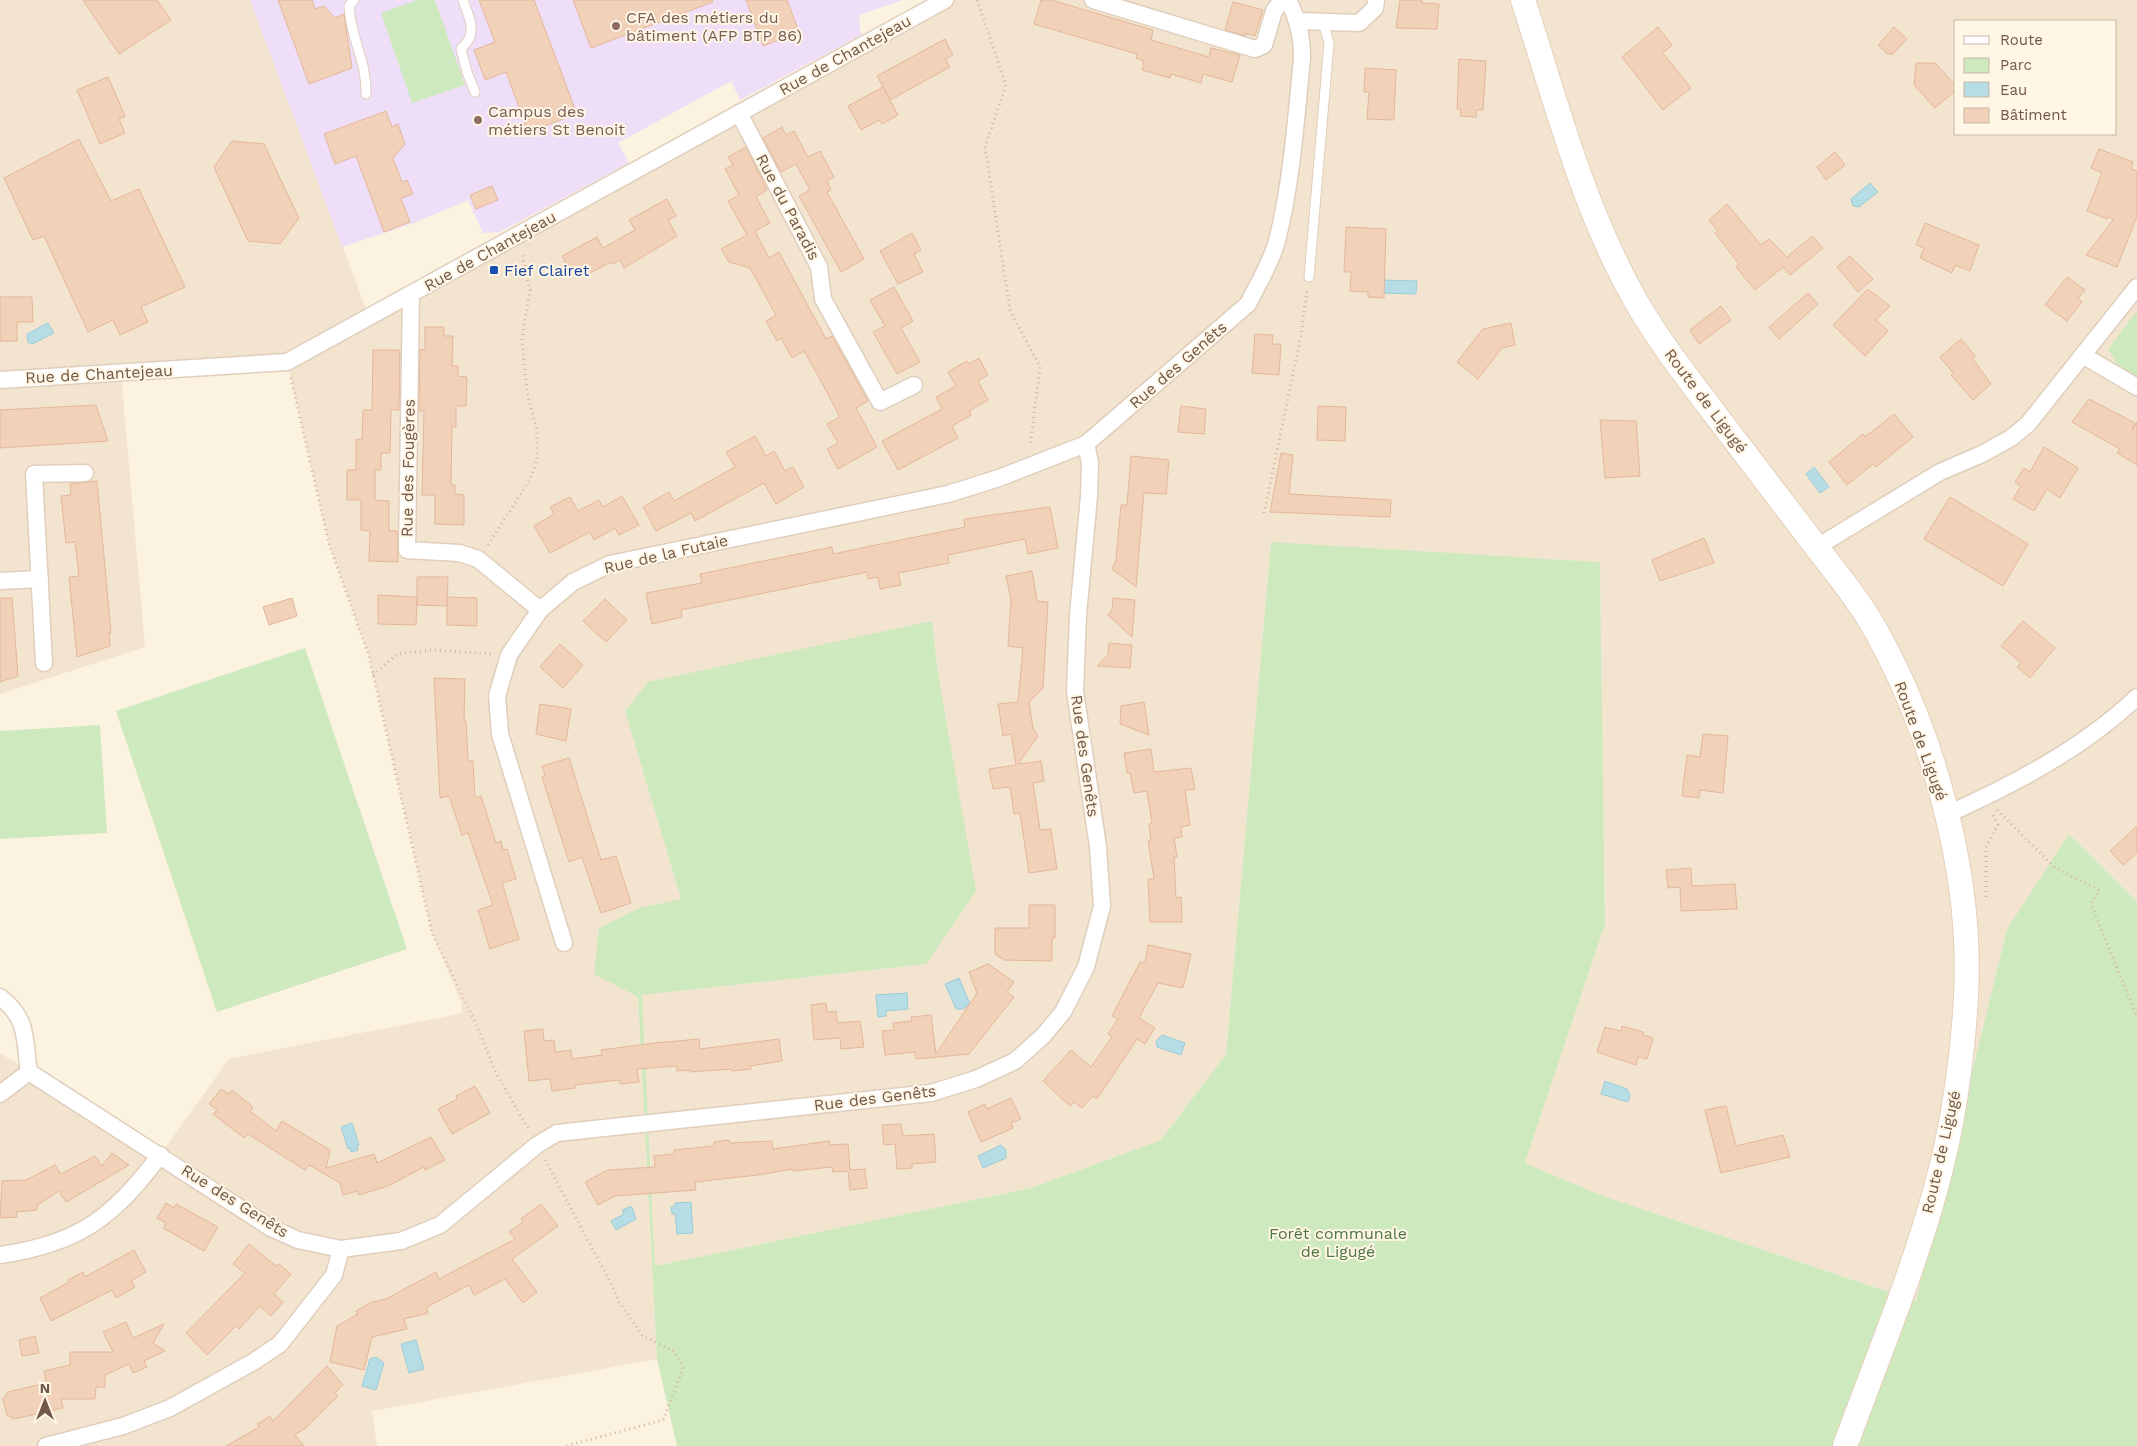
<svg xmlns="http://www.w3.org/2000/svg" width="2137" height="1446" font-family="'Work Sans',sans-serif">
  <rect width="100%" height="100%" fill="#fcf2e0"/>
  <path fill="#f3e4cf" fill-rule="evenodd" d="M0 0H250L369 317 945 0H2137V902L2069 834 2007 929 1916 1301 1600 1195 1525 1163 1605 924 1600 562 1271 543 1226 1054 1161 1140 1031 1188 655 1266 642 995 926 964 938 673 932 621 625 711 681 899 639 908 638 996 657 1359 372 1411 377 1446H0V1053L160 1155 229 1059 463 1013 461 1002 432 933 369 656 329 544 287 362 121 374 145 647 0 694ZM1956 21H2116V134H1956Z"/>
  <polygon fill="#efdef8" points="250,0 903,0 859,15 861,35 740,100 731,81 618,143 629,163 500,232 483,233 468,200 414,223 342,247"/>
  <g fill="#cfe9bf">
    <polygon points="417,0 435,0 465,85 412,103 381,13"/>
    <polygon points="2137,311 2137,379 2122,372 2108,349"/>
    <polygon points="1271,542 1600,562 1605,924 1525,1163 1600,1195 1916,1301 2007,929 2069,834 2137,902 2137,1446 677,1446 657,1359 638,997 594,974 599,928 639,908 681,899 625,711 648,682 932,621 938,673 976,891 926,964 642,995 655,1266 1031,1188 1161,1140 1226,1054"/>
    <polygon points="305,648 407,949 217,1012 116,711"/>
    <polygon points="100,725 107,833 0,839 0,731"/>
  </g>
  <g fill="#b6dde5" stroke="#9cccd7">
    <polygon points="1870,183 1878,192 1859,207 1853,206 1851,199"/>
    <polygon points="1381,280 1417,281 1416,294 1380,293"/>
    <polygon points="48,323 54,333 32,344 28,342 27,334"/>
    <polygon points="1814,467 1829,487 1820,493 1806,474"/>
    <polygon points="959,978 970,1004 963,1009 956,1009 945,984"/>
    <polygon points="907,993 908,1009 886,1011 886,1016 878,1017 876,995"/>
    <polygon points="1162,1035 1185,1043 1181,1055 1157,1047 1156,1041"/>
    <polygon points="1605,1081 1627,1089 1630,1095 1628,1102 1601,1094"/>
    <polygon points="352,1123 359,1145 357,1146 358,1150 351,1152 350,1148 348,1149 341,1127"/>
    <polygon points="1001,1145 1006,1150 1006,1158 983,1168 978,1156"/>
    <polygon points="691,1202 693,1233 677,1234 675,1214 672,1214 671,1207 675,1206 675,1203"/>
    <polygon points="629,1207 632,1207 636,1219 616,1230 611,1221 624,1214 622,1210"/>
    <polygon points="416,1340 424,1369 409,1373 401,1344"/>
    <polygon points="376,1357 384,1363 376,1390 362,1386 370,1359"/>
  </g>
  <g fill="#f1d1b8" stroke="#e4b799">
    <polygon points="83,0 157,0 171,20 119,54"/>
    <polygon points="278,0 312,0 315,9 324,6 335,18 344,14 352,68 309,84"/>
    <polygon points="479,0 534,0 577,114 528,132 506,72 485,80 474,50 495,42"/>
    <polygon points="573,0 712,0 713,2 591,48"/>
    <polygon points="746,0 787,0 799,32 763,46"/>
    <polygon points="1041,0 1051,0 1153,30 1151,40 1209,57 1211,48 1240,55 1232,82 1203,74 1201,83 1171,74 1170,78 1142,70 1144,61 1136,58 1137,54 1034,24"/>
    <polygon points="1400,0 1422,0 1422,3 1439,4 1437,29 1396,28"/>
    <polygon points="1233,2 1263,10 1255,36 1246,33 1246,36 1225,30"/>
    <polygon points="1658,27 1672,45 1663,53 1691,88 1663,110 1622,57"/>
    <polygon points="1894,27 1907,39 1893,54 1887,54 1878,45"/>
    <polygon points="945,39 953,55 945,59 950,67 890,100 877,76"/>
    <polygon points="1459,59 1486,61 1483,110 1477,110 1476,117 1460,116 1461,109 1457,109"/>
    <polygon points="1916,63 1935,63 1956,86 1956,90 1935,108 1914,85"/>
    <polygon points="1365,68 1396,70 1394,120 1367,119 1369,92 1364,92"/>
    <polygon points="108,77 125,116 119,119 125,133 100,144 77,90"/>
    <polygon points="883,87 898,115 882,124 879,120 861,130 848,106"/>
    <polygon points="386,111 392,127 398,124 405,144 393,158 402,182 407,180 413,194 401,198 410,222 384,232 356,156 335,164 324,134"/>
    <polygon points="782,127 786,135 794,131 808,157 820,151 834,177 827,181 831,190 827,192 864,259 841,272 799,196 810,190 796,164 781,172 763,138"/>
    <polygon points="79,139 111,201 139,189 185,287 141,307 148,322 120,335 113,320 88,332 44,236 33,240 4,178"/>
    <polygon points="232,141 264,144 277,172 299,218 280,244 248,241 214,167"/>
    <polygon points="746,147 767,190 756,197 770,223 755,231 769,258 779,252 826,339 832,336 868,401 856,408 877,447 838,469 827,449 838,443 827,424 840,417 822,383 804,351 792,358 781,338 777,341 766,321 776,315 750,268 729,262 721,249 747,235 728,201 739,195 725,169 733,165 728,157"/>
    <polygon points="2099,149 2133,162 2131,169 2137,171 2137,216 2117,267 2086,255 2113,220 2110,217 2107,219 2087,211 2102,173 2091,168"/>
    <polygon points="1835,152 1845,165 1826,180 1817,167"/>
    <polygon points="492,186 498,200 476,209 470,195"/>
    <polygon points="667,199 676,216 668,220 677,236 624,268 620,260 612,264 611,262 584,276 580,269 571,273 562,256 597,237 603,248 635,230 629,220"/>
    <polygon points="1727,204 1761,245 1769,239 1787,257 1812,236 1823,248 1790,275 1783,267 1755,290 1736,267 1739,264 1715,233 1718,231 1709,220"/>
    <polygon points="1925,223 1979,245 1970,271 1955,265 1952,273 1920,258 1924,248 1916,245"/>
    <polygon points="1346,227 1386,229 1384,298 1368,297 1368,292 1350,291 1351,272 1344,272"/>
    <polygon points="912,233 921,250 914,254 923,272 898,284 880,251"/>
    <polygon points="1850,256 1873,279 1858,292 1837,267"/>
    <polygon points="2067,277 2085,290 2078,298 2082,302 2067,321 2045,305"/>
    <polygon points="894,287 913,321 901,328 920,362 897,374 873,332 885,326 870,300"/>
    <polygon points="1868,289 1890,306 1876,320 1888,331 1865,356 1833,325"/>
    <polygon points="1808,293 1818,304 1779,339 1769,327"/>
    <polygon points="0,297 32,297 33,322 17,322 17,341 0,341"/>
    <polygon points="1721,306 1731,320 1699,344 1690,330"/>
    <polygon points="1511,323 1515,345 1502,348 1478,379 1457,362 1483,329"/>
    <polygon points="425,327 444,327 444,336 453,336 452,366 458,366 458,376 467,377 466,406 456,406 456,427 452,427 451,485 455,485 455,494 464,495 464,525 435,524 435,495 422,495 424,411 419,411 420,350 425,349"/>
    <polygon points="1255,334 1273,335 1272,344 1281,344 1279,375 1252,373"/>
    <polygon points="1961,339 1975,356 1973,359 1991,384 1973,400 1951,375 1953,373 1940,357"/>
    <polygon points="373,350 400,350 399,410 391,410 390,453 381,453 381,470 375,470 375,500 389,501 389,531 397,531 398,562 369,561 370,531 361,530 361,500 347,500 347,470 356,470 356,439 362,440 363,410 372,410"/>
    <polygon points="979,358 988,375 978,381 988,400 969,411 971,415 952,426 958,438 898,470 882,441 942,409 936,397 956,386 948,372 967,361 969,364"/>
    <polygon points="2089,399 2135,423 2132,430 2137,422 2137,465 2117,453 2120,449 2072,422"/>
    <polygon points="96,405 108,441 0,448 0,410"/>
    <polygon points="1181,406 1206,409 1204,434 1178,432"/>
    <polygon points="1318,406 1346,407 1345,441 1317,440"/>
    <polygon points="1894,414 1913,437 1876,467 1873,464 1847,485 1829,462 1863,434 1865,437"/>
    <polygon points="1600,420 1636,421 1640,476 1605,478"/>
    <polygon points="755,436 766,456 774,451 785,471 793,467 804,487 776,504 764,483 695,521 691,513 656,531 643,507 669,492 674,501 735,467 726,452"/>
    <polygon points="2044,447 2078,468 2060,498 2047,489 2034,511 2013,499 2021,486 2015,482 2024,468 2030,472"/>
    <polygon points="1281,453 1293,455 1289,494 1391,500 1390,517 1270,512"/>
    <polygon points="1131,456 1169,460 1166,494 1144,493 1136,587 1112,569 1116,560 1121,505 1127,505"/>
    <polygon points="97,481 111,633 109,633 110,646 77,657 69,577 79,576 75,542 66,543 61,496 71,495 70,484"/>
    <polygon points="622,496 639,525 619,535 615,528 594,540 590,532 550,553 534,526 554,514 550,507 570,497 578,511 599,500 603,507"/>
    <polygon points="1950,497 2028,544 2003,586 1924,539"/>
    <polygon points="1050,507 1058,548 1028,554 1025,539 948,555 949,563 898,573 901,585 880,589 878,577 868,579 867,572 681,610 682,617 652,624 646,593 702,583 700,574 832,547 833,554 876,545 965,527 964,519"/>
    <polygon points="1704,538 1714,563 1660,581 1652,560"/>
    <polygon points="1032,571 1037,601 1048,602 1044,670 1043,688 1029,702 1033,728 1038,736 1018,764 1041,761 1044,781 1033,783 1040,830 1051,829 1057,869 1029,873 1020,813 1014,814 1010,787 993,789 989,769 1016,765 1011,734 1003,736 998,704 1018,702 1023,648 1008,646 1011,600 1006,576"/>
    <polygon points="417,577 448,577 447,606 417,605"/>
    <polygon points="378,595 417,597 416,625 378,624"/>
    <polygon points="447,597 477,598 477,626 447,625"/>
    <polygon points="0,598 12,598 18,676 0,682"/>
    <polygon points="292,598 297,616 269,625 263,607"/>
    <polygon points="1113,598 1135,600 1132,637 1108,615 1112,609"/>
    <polygon points="605,599 627,620 606,642 583,621"/>
    <polygon points="2023,621 2055,648 2030,678 2017,667 2021,663 2001,646"/>
    <polygon points="1109,643 1132,645 1130,668 1097,666 1108,655"/>
    <polygon points="560,644 583,665 563,688 540,667"/>
    <polygon points="434,678 465,679 464,721 466,721 468,761 473,761 475,798 481,796 496,843 501,841 503,850 507,849 516,879 502,883 519,939 490,949 478,910 493,905 468,833 462,835 449,796 440,798"/>
    <polygon points="1144,702 1149,735 1120,724 1121,706"/>
    <polygon points="540,704 571,709 566,741 536,734"/>
    <polygon points="1703,734 1728,736 1723,793 1700,790 1699,798 1682,796 1687,755 1700,757"/>
    <polygon points="1151,749 1154,772 1191,768 1195,789 1185,790 1190,825 1181,827 1182,837 1174,838 1177,857 1174,857 1176,898 1181,897 1182,922 1150,922 1148,879 1154,879 1148,841 1151,840 1149,824 1152,823 1147,791 1134,793 1130,773 1127,773 1124,753"/>
    <polygon points="569,758 601,860 616,856 631,903 601,913 582,857 569,862 542,777 545,775 542,766"/>
    <polygon points="2137,826 2137,853 2123,865 2110,851"/>
    <polygon points="1691,868 1692,886 1735,884 1737,909 1681,911 1680,887 1668,888 1666,870"/>
    <polygon points="1029,905 1055,905 1055,938 1052,938 1052,961 1004,960 995,954 995,928 1029,928"/>
    <polygon points="1148,945 1191,954 1183,988 1158,983 1139,1018 1155,1028 1145,1044 1137,1039 1097,1099 1093,1096 1082,1108 1074,1102 1070,1106 1043,1081 1071,1050 1091,1067 1112,1037 1108,1034 1118,1019 1112,1016 1140,962 1145,963"/>
    <polygon points="988,964 1014,982 1007,992 1014,997 969,1054 916,1059 915,1052 885,1055 882,1031 894,1030 893,1023 912,1021 911,1017 931,1015 936,1054 977,993 969,972"/>
    <polygon points="826,1003 827,1012 836,1011 838,1023 860,1021 864,1047 841,1049 840,1038 814,1040 811,1005"/>
    <polygon points="1622,1026 1643,1032 1643,1035 1653,1038 1647,1059 1638,1057 1636,1065 1597,1052 1605,1027 1621,1031"/>
    <polygon points="543,1029 544,1041 554,1040 555,1052 571,1050 572,1059 602,1055 601,1050 655,1043 699,1039 700,1049 779,1039 782,1061 750,1066 751,1069 732,1071 731,1069 690,1072 690,1070 677,1071 677,1066 637,1069 639,1082 620,1084 619,1080 575,1085 575,1088 552,1091 550,1079 529,1081 524,1031"/>
    <polygon points="475,1086 490,1113 452,1134 438,1109 457,1099 456,1096"/>
    <polygon points="221,1089 229,1094 232,1090 253,1107 250,1111 276,1131 282,1121 330,1150 326,1168 374,1154 377,1163 431,1137 445,1160 425,1170 424,1167 388,1186 359,1195 357,1191 343,1195 340,1183 309,1165 305,1170 248,1134 244,1138 213,1114 217,1110 209,1104"/>
    <polygon points="1011,1098 1021,1119 1011,1123 1013,1128 981,1142 968,1112 985,1104 987,1109"/>
    <polygon points="1726,1106 1736,1146 1783,1135 1790,1157 1721,1173 1705,1110"/>
    <polygon points="901,1124 903,1136 934,1134 936,1162 912,1164 912,1168 897,1169 895,1144 884,1145 882,1125"/>
    <polygon points="729,1140 730,1143 772,1141 773,1149 829,1141 830,1145 848,1144 850,1170 865,1169 867,1188 850,1190 848,1171 833,1172 832,1167 793,1171 793,1169 758,1175 695,1182 696,1190 615,1196 598,1205 585,1182 608,1170 655,1167 654,1156 674,1154 674,1150 714,1146 714,1142"/>
    <polygon points="112,1153 129,1165 66,1202 59,1191 37,1205 37,1210 16,1212 17,1217 0,1218 2,1181 26,1180 55,1165 61,1174 95,1156 102,1166"/>
    <polygon points="166,1203 174,1208 176,1204 218,1227 204,1251 163,1228 166,1223 157,1218"/>
    <polygon points="541,1204 558,1226 512,1259 537,1292 523,1303 505,1279 474,1295 469,1285 427,1307 428,1313 404,1319 407,1329 372,1337 364,1370 330,1362 337,1326 358,1314 356,1311 372,1302 386,1299 436,1272 439,1279 515,1239 509,1232 523,1222 521,1219"/>
    <polygon points="249,1244 276,1266 279,1264 291,1274 274,1294 283,1302 271,1316 260,1306 239,1329 236,1326 207,1355 186,1333 245,1273 233,1264"/>
    <polygon points="134,1250 146,1272 131,1281 135,1287 116,1298 112,1290 51,1321 40,1298 69,1282 68,1280 83,1272 85,1277"/>
    <polygon points="126,1322 133,1338 164,1324 153,1343 165,1351 144,1361 147,1367 133,1373 129,1364 105,1375 105,1387 96,1387 95,1399 61,1399 63,1408 14,1419 7,1415 3,1399 8,1392 46,1383 44,1371 70,1365 70,1352 113,1352 103,1332"/>
    <polygon points="35,1336 39,1353 22,1356 19,1340"/>
    <polygon points="327,1366 343,1385 335,1393 338,1396 307,1427 295,1435 304,1446 226,1446 259,1427 257,1424 270,1416 273,1421"/>
  </g>
  <g fill="none" stroke-linecap="round" stroke-linejoin="round">
    <g stroke="#e0cebd" stroke-width="11">
      <g id="lane">
        <path d="M354 0 349 6C350 37 367 61 366 94"/>
        <path d="M463 0C467 12 475 27 469 39 467 43 464 45 461 49L467 72 475 92"/>
        <polyline points="1309,277 1329,43 1323,22"/>
      </g>
    </g>
    <g stroke="#e0cebd" stroke-width="19">
      <g id="street">
        <polyline points="1093,0 1255,49 1264,45 1274,11 1282,0"/>
        <polyline points="1299,21 1359,23 1375,8 1376,0"/>
        <polyline points="739,113 819,267 823,299 880,402 914,385"/>
        <polyline points="411,294 407,550 459,553 478,559 540,610"/>
        <polyline points="2084,356 2137,387"/>
        <polyline points="0,380 287,362 945,0"/>
        <polyline points="1817,547 1940,472 1982,454 2011,438 2028,424 2137,287"/>
        <polyline points="0,581 40,579"/>
        <polyline points="44,663 34,474 85,473"/>
        <path d="M1948 814C2015 784 2083 748 2137 697"/>
        <polyline points="564,943 500,734 497,696 509,655 540,610 573,582 610,564 948,494 999,478 1086,444"/>
        <path d="M0 997C29 1019 24 1040 29 1072L0 1094"/>
        <path d="M29 1072 271 1228 298 1240 341 1249 401 1241 440 1225 537 1145 557 1133 931 1093 976 1079 1015 1061 1043 1036 1063 1012 1086 967 1102 906 1098 847 1075 691 1078 615 1089 496 1090 463 1086 444 1248 304C1258 284 1271 263 1277 241 1292 181 1296 119 1302 58 1302 36 1298 20 1288 0"/>
        <path d="M0 1255C79 1244 114 1217 160 1155"/>
        <polyline points="46,1446 123,1426 170,1408 253,1362 280,1344 334,1275 341,1249"/>
      </g>
    </g>
    <g stroke="#e5d0bb" stroke-width="26">
      <path id="secondary" d="M1523 0C1554 95 1579 194 1626 283 1650 330 1683 372 1715 414 1747 456 1779 498 1811 540 1830 565 1851 590 1868 617 1931 723 1973 872 1966 996 1963 1056 1953 1126 1937 1184 1913 1273 1877 1359 1845 1446"/>
    </g>
    <g stroke="#d5b49c" stroke-width="3" stroke-dasharray="1 4" stroke-linecap="butt">
      <polyline points="977,0 1006,85 985,147 1010,310 1040,367 1030,446"/>
      <polyline points="291,378 329,544 369,656 432,933 478,1028 496,1073 529,1130"/>
      <polyline points="1264,513 1301,336 1307,290"/>
      <polyline points="488,545 529,481 537,460 537,430 527,392 522,339 530,290 522,253"/>
      <polyline points="373,675 397,654 433,650 491,654"/>
      <polyline points="1997,810 2055,868 2099,890 2091,904 2137,1017"/>
      <polyline points="1986,897 1986,847 1998,825 1992,813"/>
      <polyline points="545,1160 613,1287 619,1302 643,1336 674,1351 683,1369 663,1420 566,1446"/>
    </g>
    <use href="#lane" stroke="#fff" stroke-width="9"/>
    <use href="#street" stroke="#fff" stroke-width="16"/>
    <use href="#secondary" stroke="#fff" stroke-width="24"/>
  </g>
  <g fill="#8d6e63" stroke="#fff6e6" stroke-width="2">
    <circle cx="616" cy="26" r="5"/>
    <circle cx="478" cy="120" r="5"/>
  </g>
  <rect fill="#1a4fb4" stroke="#fff6e6" stroke-width="2" x="489" y="265" width="10" height="10" rx="2.5"/>
  <g text-anchor="middle" dominant-baseline="central" stroke-width="4" stroke-linejoin="round" paint-order="stroke">
    <g font-size="16" fill="#785e54" stroke="#fff6e6" text-anchor="start">
      <text x="626" y="17">CFA des métiers du<tspan x="626" dy="18">bâtiment (AFP BTP 86)</tspan></text>
      <text x="488" y="111">Campus des<tspan x="488" dy="18">métiers St Benoit</tspan></text>
    </g>
    <g font-size="16" fill="#725848" stroke="#fff6e6">
      <text transform="translate(845 55) rotate(-29)">Rue de Chantejeau</text>
      <text transform="translate(788 207) rotate(62)">Rue du Paradis</text>
      <text transform="translate(490 251) rotate(-29)">Rue de Chantejeau</text>
      <text transform="translate(1178 365) rotate(-41)">Rue des Genêts</text>
      <text transform="translate(99 374) rotate(-3)">Rue de Chantejeau</text>
      <text transform="translate(1706 401) rotate(53)">Route de Ligugé</text>
      <text transform="translate(408 468) rotate(-89)">Rue des Fougères</text>
      <text transform="translate(666 554) rotate(-13)">Rue de la Futaie</text>
      <text transform="translate(1921 741) rotate(70)">Route de Ligugé</text>
      <text transform="translate(1085 756) rotate(82)">Rue des Genêts</text>
      <text transform="translate(875 1098) rotate(-7)">Rue des Genêts</text>
      <text transform="translate(1941 1152) rotate(-77)">Route de Ligugé</text>
      <text transform="translate(235 1201) rotate(32)">Rue des Genêts</text>
    </g>
    <g font-size="16" fill="#164399" stroke="#fff6e6" text-anchor="start">
      <text x="504" y="270">Fief Clairet</text>
    </g>
    <g font-size="16" fill="#4f7840" stroke="#fff6e6">
      <text x="1338" y="1233">Forêt communale<tspan x="1338" dy="18">de Ligugé</tspan></text>
    </g>
  </g>
  <rect x="1954" y="20" width="162" height="115" fill="#fff6e6" stroke="#c7b7a7"/>
  <rect x="1964" y="36" width="25" height="8" fill="#ffffff" stroke="#c7b7a7"/>
  <text x="2000" y="45" font-size="15" fill="#725848">Route</text>
  <rect x="1964" y="58" width="25" height="15" fill="#cfe9bf" stroke="#c7b7a7"/>
  <text x="2000" y="70" font-size="15" fill="#725848">Parc</text>
  <rect x="1964" y="82" width="25" height="15" fill="#b6dde5" stroke="#c7b7a7"/>
  <text x="2000" y="95" font-size="15" fill="#725848">Eau</text>
  <rect x="1964" y="108" width="25" height="15" fill="#f1d1b8" stroke="#c7b7a7"/>
  <text x="2000" y="120" font-size="15" fill="#725848">Bâtiment</text>
  <g transform="translate(45 1401)" stroke="#fff6e6" stroke-width="4" paint-order="stroke">
  <path d="M0-4L9 19L0 12L-9 19Z" fill="#725848"/>
  <text y="-8" font-size="14" font-weight="bold" text-anchor="middle" fill="#725848">N</text>
  </g>
</svg>
